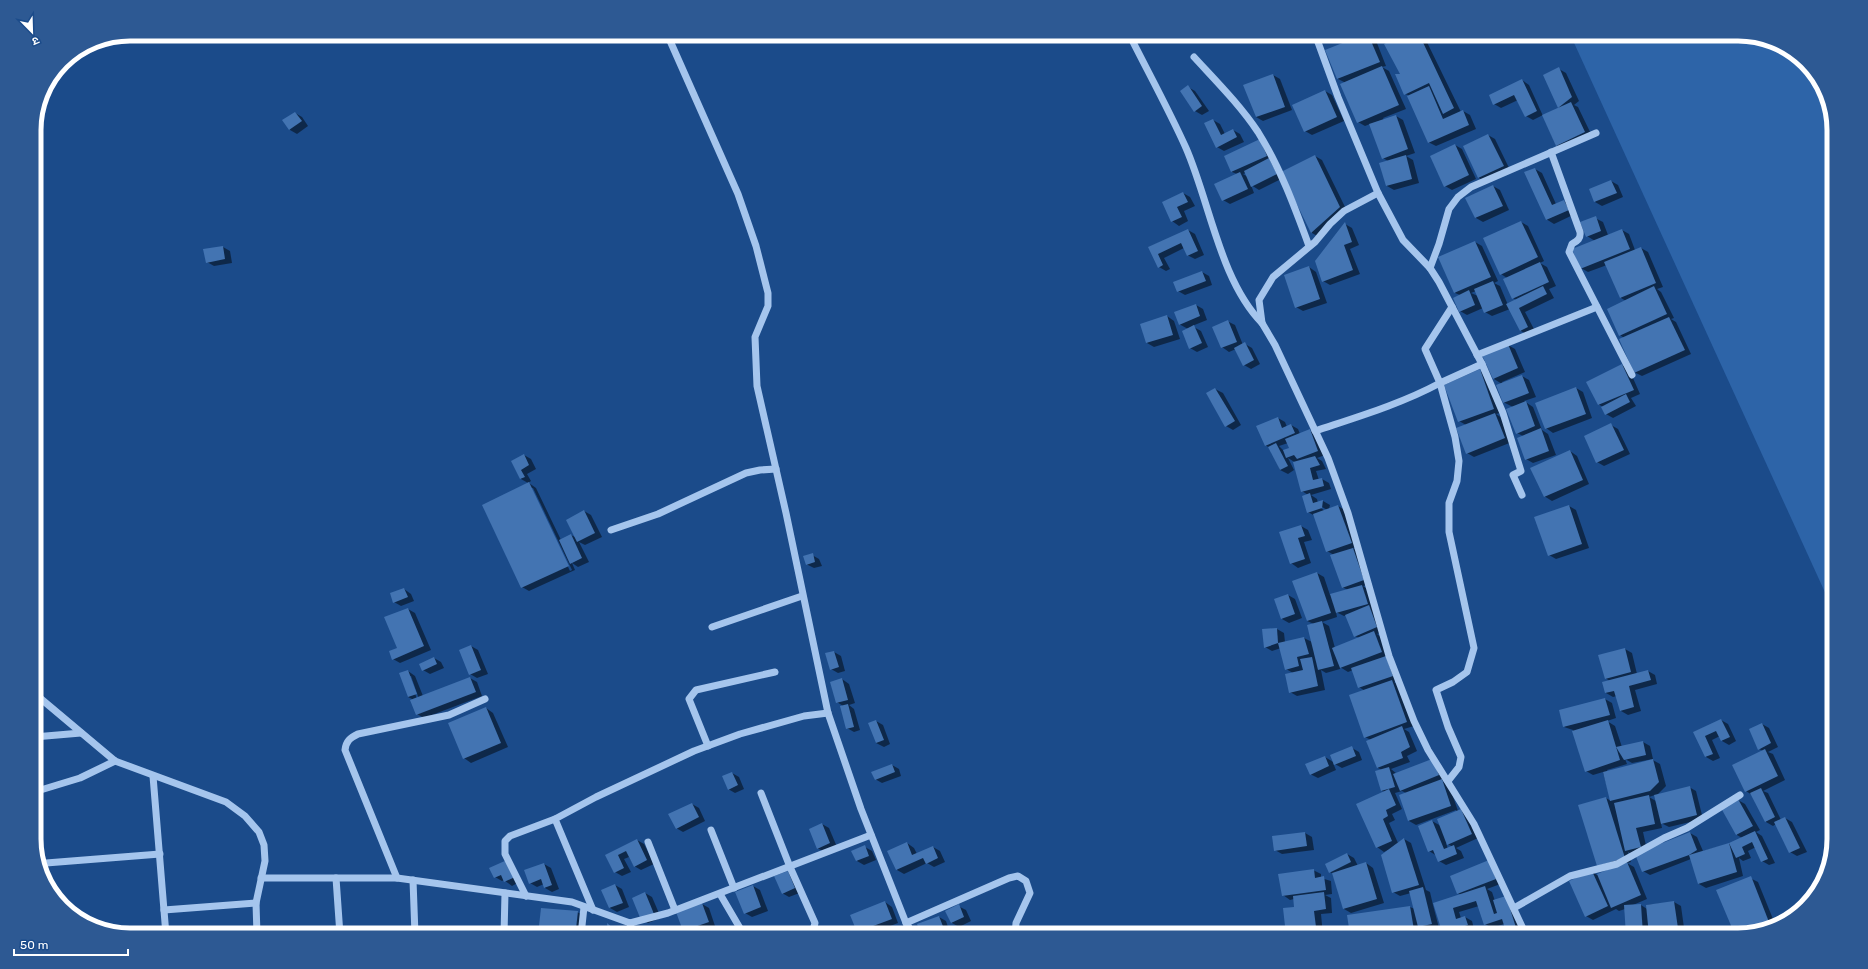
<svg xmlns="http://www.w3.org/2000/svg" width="1868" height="969" font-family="Rubik,'Noto Sans Devanagari',sans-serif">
  <rect width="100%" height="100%" fill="#1b4b8a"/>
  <polygon fill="#2d64a8" points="1570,34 1738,34 1781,44 1818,77 1834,124 1834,612"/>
  <g fill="#0007" fill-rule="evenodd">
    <polygon points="1368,34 1375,38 1386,66 1382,67 1389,71 1406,109 1383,118 1384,120 1396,116 1403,120 1415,153 1406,156 1413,160 1419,183 1394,190 1387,186 1388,161 1383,158 1370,124 1365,126 1358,122 1346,83 1338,79 1327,51"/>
    <polygon points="1406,34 1423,34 1461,112 1463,111 1470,115 1476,129 1436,146 1428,142 1408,95 1405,94 1402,75 1386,44"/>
    <polygon points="1559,69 1566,73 1579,101 1574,105 1578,107 1592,136 1564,149 1556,145 1543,115 1533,120 1526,116 1518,100 1501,108 1494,104 1522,80 1529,85 1543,116 1559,108 1545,75"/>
    <polygon points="1273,75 1280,79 1292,110 1263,121 1256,117"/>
    <polygon points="1188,87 1195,91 1209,111 1202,115 1195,111"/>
    <polygon points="1325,91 1332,95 1344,121 1312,135 1305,131"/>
    <polygon points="295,113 302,117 308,126 297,134 290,130 284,121"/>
    <polygon points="1213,120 1220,124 1225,134 1233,130 1240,134 1244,142 1224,151 1217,147"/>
    <polygon points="1488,135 1495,139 1510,170 1486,182 1479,178 1464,146"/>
    <path d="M1260 141 1281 173 1315 156 1322 160 1347 211 1319 237 1312 233 1285 177 1259 190 1251 185 1254 193 1230 204 1223 200 1237 174 1232 172 1225 156ZM1246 173 1248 177 1243 174Z"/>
    <polygon points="1455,145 1462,149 1476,179 1452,190 1445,186"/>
    <polygon points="1535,169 1542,173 1556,204 1564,201 1571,205 1575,214 1554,224 1546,219"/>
    <polygon points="1611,181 1618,185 1623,197 1602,206 1595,202"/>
    <polygon points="1493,186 1500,190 1509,210 1483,222 1476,218 1467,198"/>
    <polygon points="1183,193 1190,197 1195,206 1184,211 1188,221 1179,226 1172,221 1163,202"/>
    <polygon points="1595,218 1603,222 1608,235 1622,230 1629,234 1635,250 1641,248 1648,252 1663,287 1657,289 1661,292 1674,318 1671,319 1676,322 1691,354 1642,376 1634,372 1624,338 1620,335 1626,301 1621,298 1607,265 1588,272 1581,268 1595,241 1587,236"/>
    <path d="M1521 222 1528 226 1544 261 1540 263 1547 267 1556 286 1549 289 1554 298 1525 312 1535 331 1528 335 1521 331 1510 309 1492 316 1485 312 1483 308 1467 315 1460 311V295L1455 293 1475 242 1482 246 1498 281 1494 283 1500 286 1508 305 1516 300 1513 298 1507 278 1501 274ZM1476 291 1478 296 1471 293Z"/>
    <polygon points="1345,224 1352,228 1359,245 1350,249 1360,274 1330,285 1323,281"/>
    <polygon points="1188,230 1195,234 1204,255 1195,259 1187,255 1184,248 1164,258 1170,269 1166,271 1159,267 1149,247"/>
    <polygon points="223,247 230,251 232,263 214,266 207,262"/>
    <polygon points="1309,267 1316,272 1327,303 1303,311 1296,307"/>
    <polygon points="1202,272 1209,276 1212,285 1185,295 1178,291"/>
    <polygon points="1196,305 1203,309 1207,320 1192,326 1201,331 1208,347 1197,352 1190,348 1188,329 1179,324"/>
    <polygon points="1167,316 1174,321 1180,339 1154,347 1147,343"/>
    <polygon points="1227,321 1235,325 1243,345 1245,344 1252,348 1260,364 1251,369 1244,365 1236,349 1229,352 1222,347"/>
    <polygon points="1508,345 1515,349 1525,372 1502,382 1503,384 1522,376 1529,380 1536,397 1524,401 1533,407 1542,430 1548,434 1556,455 1533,463 1526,459 1523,436 1517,433 1513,407 1503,402 1502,384 1494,379"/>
    <polygon points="1622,365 1629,369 1640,394 1631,398 1636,406 1613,418 1606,414 1603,407 1598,404"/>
    <polygon points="1480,371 1487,375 1500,413 1496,414 1502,418 1512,442 1474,457 1467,453 1466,425 1459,421"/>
    <polygon points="1576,388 1583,392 1592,418 1553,433 1546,428"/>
    <polygon points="1215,389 1223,393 1241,425 1233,430 1226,426 1207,394"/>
    <path d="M1278 418 1285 422 1287 427 1291 425 1298 429 1300 434 1309 430 1317 434 1325 455 1317 458 1322 461 1326 469 1316 471 1319 480 1322 479 1329 483 1331 489 1311 495 1317 499 1318 503 1323 501 1330 505 1329 509 1338 506 1345 510 1358 547 1353 548 1360 553 1371 584 1363 586 1369 590 1374 607 1372 608 1376 611 1384 631 1377 634 1381 637 1400 680 1394 682 1399 685 1414 726 1404 729 1409 732 1417 751 1407 756 1410 762 1391 769 1397 774 1432 760 1446 779 1442 781 1449 785 1458 811 1461 810 1468 814 1478 838 1456 848 1461 851 1464 858 1446 865 1439 861 1437 856 1429 851 1432 821 1441 826 1457 812 1456 810 1416 825 1409 821 1406 793 1402 791 1395 793 1402 809 1392 814 1395 820 1389 823 1398 843 1404 839 1411 843 1426 890 1430 892 1433 905 1461 895 1458 893 1489 861 1503 883 1487 889 1492 892 1495 901 1506 897 1524 935H1508L1504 924 1492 928 1485 924 1479 906 1459 912 1461 918 1465 917 1472 921 1474 929 1463 933V935H1444L1435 905H1433L1439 928 1426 931 1420 928V931L1428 935H1351L1348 916 1410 907 1415 909 1411 893 1400 896 1393 892 1388 850 1384 852 1377 847 1385 792 1382 791V770L1378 768 1371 740 1365 737V691L1359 687 1353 670 1348 672 1340 667V669L1326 673 1321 670 1325 690 1297 696 1290 692 1293 673 1286 669 1281 648 1272 651 1265 647 1263 630 1277 629 1284 633 1285 642 1304 638 1312 642 1314 624 1307 621 1317 573 1324 577 1330 595 1348 590 1342 587 1334 555 1327 551 1315 516 1308 512V495L1302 491 1296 463 1288 458 1294 470 1288 474 1280 470 1270 448 1265 445ZM1288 443 1290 449 1284 451 1279 446ZM1319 505 1327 510 1325 511 1318 506ZM1336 612 1344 616 1347 615 1355 636 1359 638 1335 648 1329 626 1322 622 1337 617ZM1446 843 1453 847 1448 849Z"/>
    <polygon points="1611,425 1618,429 1630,454 1604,466 1597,462"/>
    <polygon points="1570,451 1577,456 1589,484 1552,501 1544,496"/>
    <polygon points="524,455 531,459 536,469 527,474 531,481 528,483 521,479 512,461"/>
    <path d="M529 483 536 488 561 540 571 535 577 538 584 511 591 515 602 537 585 545 579 542 589 562 578 567 572 563 575 570 529 591 522 587ZM531 488H533L572 570 570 571Z"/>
    <polygon points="1569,506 1576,510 1589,548 1556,559 1549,555"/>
    <polygon points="1301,526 1308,530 1312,540 1304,542 1311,563 1298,568 1291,563"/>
    <polygon points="812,555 819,559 822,566 814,568 806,564"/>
    <polygon points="404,589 411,594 414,601 401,606 394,602"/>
    <polygon points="1288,595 1295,599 1302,618 1289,623 1282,619"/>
    <polygon points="408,609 415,613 431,650 400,663 393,659 399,649"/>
    <polygon points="471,646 478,650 488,674 477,678 470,674"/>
    <polygon points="1625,649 1632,653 1637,674 1648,671 1655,675 1657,684 1635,690 1641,711 1628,715 1621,711 1617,696 1613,697 1606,693 1610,681 1605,678"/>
    <polygon points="834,652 841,656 845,671 838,673 831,669"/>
    <polygon points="434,658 441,662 444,668 430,674 423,670"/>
    <path d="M408 671 415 676 423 696 470 678 477 682 482 696 424 718 417 714 414 700 408 697ZM409 676H411L419 699H417Z"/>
    <polygon points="842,679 849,684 855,703 849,705 854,709 860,730 854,732 847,728 843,706 837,702"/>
    <path d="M1605 699 1612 703 1616 718 1607 721 1615 726 1622 747 1643 742 1650 746 1653 759 1632 763 1625 759 1627 764 1607 770 1608 772 1651 761V759L1660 764 1666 786 1657 795 1689 787 1696 791 1703 819 1669 827 1661 823 1662 828 1643 832 1647 850 1690 833 1697 837 1703 851 1729 844 1742 838 1737 835 1738 800 1745 804 1760 830 1756 832 1762 836 1775 863 1769 865 1762 861 1756 847 1748 851 1751 858 1743 861 1739 858 1743 876 1706 888 1699 884 1691 859 1650 875 1643 871 1636 854 1633 855 1628 852 1631 862 1627 863 1634 867 1647 899 1633 905H1641L1647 909V905L1674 902 1681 906 1685 935H1627L1625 909 1619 911 1616 909 1593 920 1586 916 1592 872 1597 875 1611 869 1606 798 1611 801 1603 772 1593 775 1586 771 1573 730 1564 727ZM1655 795 1656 801 1649 797Z"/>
    <polygon points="486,708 493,713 508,747 471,763 464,758"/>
    <polygon points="1721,720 1728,724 1736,741 1729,745 1722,741 1720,736 1712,740 1720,758 1713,761 1706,757 1694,732"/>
    <polygon points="876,721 883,725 890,744 884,747 876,743"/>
    <polygon points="1762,724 1769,728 1778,747 1768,752 1773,754 1785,780 1763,791 1768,793 1781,820 1785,818 1792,822 1807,852 1797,856 1790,852 1776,824 1773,826 1766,822 1752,795 1746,791 1763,751 1759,749"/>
    <polygon points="1352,748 1359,752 1362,760 1342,768 1333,763 1336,770 1318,778 1310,774 1325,757 1335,763"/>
    <polygon points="892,765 899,769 901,776 882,783 875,779"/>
    <polygon points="732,773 739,777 744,789 735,793 728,789"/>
    <polygon points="692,804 699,808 705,821 683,832 676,828"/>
    <polygon points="822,824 829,828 837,847 825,852 817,848"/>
    <polygon points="1305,833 1312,837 1314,850 1282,854 1275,850 1273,837"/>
    <polygon points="637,840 644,844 654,864 641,870 634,866 629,857 624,859 631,872 622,876 615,872 607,855"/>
    <polygon points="907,843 914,848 917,854 933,847 940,851 945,862 934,867 927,863 904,874 897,870"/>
    <polygon points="865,847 872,851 876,860 864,865 857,861"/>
    <polygon points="1347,854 1354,858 1358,866 1366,863 1373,868 1384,903 1351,913 1344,909 1333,874 1330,872"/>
    <polygon points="507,861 521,881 512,886 504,880 502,881 495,877"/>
    <polygon points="544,864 551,868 559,889 552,892 545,888 544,884 537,887 530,883"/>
    <polygon points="1313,870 1321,874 1321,878 1331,881 1332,894 1325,895 1331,898 1332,913 1321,914 1323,935 1287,935 1295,908 1294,899 1290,900 1283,895"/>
    <polygon points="788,872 795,876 802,892 789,897 782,893"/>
    <polygon points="1750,878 1758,882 1775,924 1736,935 1718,891"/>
    <polygon points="615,885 622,889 629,907 617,912 610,908"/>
    <polygon points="753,886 760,890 768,911 752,917 745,913"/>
    <polygon points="645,893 652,897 661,918 648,923 641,919"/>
    <polygon points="885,902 892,907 898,923 867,935 859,933 860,935 835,935 852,929 858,932"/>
    <polygon points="702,904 709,908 715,926 691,934 684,930"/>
    <polygon points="958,906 966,910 971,921 959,927 952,923 947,911"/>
    <polygon points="577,912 585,916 583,932 548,929 540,925"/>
    <polygon points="939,917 946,921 950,933 944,935 922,935"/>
    <polygon points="1498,928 1505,933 1506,935 1478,935"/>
    <polygon points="377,929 384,935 347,935"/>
  </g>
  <g fill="#4374b2">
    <polygon points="1365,34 1368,34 1380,62 1337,79 1325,50"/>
    <polygon points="1404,34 1419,34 1454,108 1443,114 1429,83 1404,95 1395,74 1400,74 1384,44"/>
    <polygon points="1382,66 1399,105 1357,123 1340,84"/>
    <polygon points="1559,67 1572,97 1558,108 1543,75"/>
    <polygon points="1273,74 1285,107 1256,117 1243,85"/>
    <polygon points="1522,79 1537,111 1525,117 1514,95 1493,105 1489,95"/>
    <polygon points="1188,85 1202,106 1194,112 1180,91"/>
    <polygon points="1429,86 1443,119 1463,110 1469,125 1428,143 1407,96"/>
    <polygon points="1325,90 1337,117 1304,132 1292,105"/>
    <polygon points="1571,102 1585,132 1556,146 1542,115"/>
    <polygon points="295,112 302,121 289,130 282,120"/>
    <polygon points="1396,115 1408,149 1382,159 1369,124"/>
    <polygon points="1213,119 1221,135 1233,129 1237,137 1216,148 1204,123"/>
    <polygon points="1488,134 1504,166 1478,178 1463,146"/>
    <polygon points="1260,139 1267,156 1231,172 1224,156"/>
    <polygon points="1455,144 1469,175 1444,187 1430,156"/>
    <polygon points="1315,155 1340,207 1311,233 1281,172"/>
    <polygon points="1406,155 1412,179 1386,186 1379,163"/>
    <polygon points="1269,158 1277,174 1251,187 1244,171"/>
    <polygon points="1535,168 1552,205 1564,200 1569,210 1546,220 1524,172"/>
    <polygon points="1240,172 1248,189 1222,201 1214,184"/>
    <polygon points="1611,180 1617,193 1594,202 1589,189"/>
    <polygon points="1493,185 1503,206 1475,218 1465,198"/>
    <polygon points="1183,192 1188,202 1177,207 1182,217 1171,222 1162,202"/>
    <polygon points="1596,216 1601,231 1586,237 1580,222"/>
    <polygon points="1521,221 1538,257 1500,275 1483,238"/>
    <polygon points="1345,222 1352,242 1344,245 1353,270 1322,282 1315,261"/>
    <polygon points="1188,229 1198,251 1187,256 1181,243 1158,254 1163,265 1158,268 1148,247"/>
    <polygon points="1622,229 1630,249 1580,269 1572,249"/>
    <polygon points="1475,241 1491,277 1454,293 1438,257"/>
    <polygon points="223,246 225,259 206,263 203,249"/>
    <polygon points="1641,247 1656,283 1620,298 1604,262"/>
    <polygon points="1540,262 1549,282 1512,299 1503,279"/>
    <polygon points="1309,266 1320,299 1295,308 1284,275"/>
    <polygon points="1202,271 1206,281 1177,292 1173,282"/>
    <polygon points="1493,281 1503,305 1484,313 1474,289"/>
    <polygon points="1543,286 1547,294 1519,308 1528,327 1520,331 1506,304"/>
    <polygon points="1654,286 1667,314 1619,336 1607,309"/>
    <polygon points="1469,290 1475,305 1459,312 1453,298"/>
    <polygon points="1196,304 1200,316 1179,325 1174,312"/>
    <polygon points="1167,315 1173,335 1146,343 1140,324"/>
    <polygon points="1669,317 1685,350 1634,373 1619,339"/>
    <polygon points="1228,320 1237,342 1221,348 1212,327"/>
    <polygon points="1194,325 1202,343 1189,349 1182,331"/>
    <polygon points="1245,342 1254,360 1243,366 1234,348"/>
    <polygon points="1508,344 1518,368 1493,379 1482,355"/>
    <polygon points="1622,364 1634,390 1598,405 1586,382"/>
    <polygon points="1480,369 1494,409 1458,422 1444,385"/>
    <polygon points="1522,375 1529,393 1503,403 1496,385"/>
    <polygon points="1576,387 1586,414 1545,429 1535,403"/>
    <polygon points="1215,388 1235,421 1225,427 1206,393"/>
    <polygon points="1626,394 1630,402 1605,415 1601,407"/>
    <polygon points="1526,401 1535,426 1516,434 1506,409"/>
    <polygon points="1495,413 1505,438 1466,454 1456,428"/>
    <polygon points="1278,417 1282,428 1291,424 1295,433 1265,446 1256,426"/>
    <polygon points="1611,423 1624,450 1596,463 1584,436"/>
    <polygon points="1541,428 1549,451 1525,460 1517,438"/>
    <polygon points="1310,429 1318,451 1297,459 1294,455 1286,458 1283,450 1289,448 1285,439"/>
    <polygon points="1276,443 1288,466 1280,470 1268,447"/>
    <polygon points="1570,450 1583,480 1544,497 1530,468"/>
    <polygon points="524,454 529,465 521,470 525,477 520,479 511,461"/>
    <polygon points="1315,456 1320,465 1310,468 1313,480 1322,478 1324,486 1301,492 1293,462"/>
    <polygon points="529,482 569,566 521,588 482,505"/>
    <polygon points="1310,493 1313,503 1323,500 1322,508 1307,513 1302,496"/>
    <polygon points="1338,505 1352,543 1326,552 1313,514"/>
    <polygon points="1569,505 1582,544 1548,556 1534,517"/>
    <polygon points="584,510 595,533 577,542 566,520"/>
    <polygon points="1301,525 1305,536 1298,538 1305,559 1290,564 1279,532"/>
    <polygon points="571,534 582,558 570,564 559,540"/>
    <polygon points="1353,548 1364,580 1342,588 1330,555"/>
    <polygon points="813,553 815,562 806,565 803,556"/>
    <polygon points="1317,572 1331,613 1307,621 1292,581"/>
    <polygon points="1362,585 1368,604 1336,613 1330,594"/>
    <polygon points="404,588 408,597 393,603 390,593"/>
    <polygon points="1288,594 1295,614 1281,619 1274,599"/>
    <polygon points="1369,605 1377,627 1354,637 1345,615"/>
    <polygon points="408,608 424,646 392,660 389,651 397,648 384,617"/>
    <polygon points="1322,621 1334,666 1318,670 1307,625"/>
    <polygon points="1277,628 1278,643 1264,648 1262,629"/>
    <polygon points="1374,631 1382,652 1340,668 1332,648"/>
    <polygon points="1304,637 1309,654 1297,657 1299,666 1285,670 1278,643"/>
    <polygon points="471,645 481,670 469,675 459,650"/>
    <polygon points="1625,648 1631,672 1605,679 1598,655"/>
    <polygon points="834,651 839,667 830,670 825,653"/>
    <polygon points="1386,656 1393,676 1358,688 1351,668"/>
    <polygon points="434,657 437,664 422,671 419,664"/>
    <polygon points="1312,657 1318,686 1289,693 1285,674 1303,670 1300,659"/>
    <polygon points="408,670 417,694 408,697 399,673"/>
    <polygon points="1648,670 1651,680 1629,686 1634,707 1620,711 1614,691 1605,693 1602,682"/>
    <polygon points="470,677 476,692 416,715 410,700"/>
    <polygon points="842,678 848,700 836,703 830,682"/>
    <polygon points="1392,680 1407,722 1364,738 1349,695"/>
    <polygon points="1605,698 1610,715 1563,727 1559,710"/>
    <polygon points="848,704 854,727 846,729 840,706"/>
    <polygon points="486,707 501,743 463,759 448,723"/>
    <polygon points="1721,719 1730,737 1721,741 1716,731 1705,736 1713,754 1705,757 1693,732"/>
    <polygon points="876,720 884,740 876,743 868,723"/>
    <polygon points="1608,720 1620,760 1585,772 1572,731"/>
    <polygon points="1762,723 1771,743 1758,750 1749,729"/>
    <polygon points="1402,726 1410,747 1401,752 1403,758 1377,768 1366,741"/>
    <polygon points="1643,741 1646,755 1624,760 1616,747"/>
    <polygon points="1352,746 1356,756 1334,765 1330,755"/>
    <polygon points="1765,749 1778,776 1745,792 1732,765"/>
    <polygon points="1325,756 1329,766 1310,775 1305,764"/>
    <polygon points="1432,759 1439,775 1400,791 1393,774"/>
    <polygon points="1653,759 1659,782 1650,791 1610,801 1603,772"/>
    <polygon points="892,764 895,772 875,780 871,772"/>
    <polygon points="1389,767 1395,787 1381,791 1375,771"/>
    <polygon points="732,772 738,785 728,790 722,776"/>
    <polygon points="1442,779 1451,806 1408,821 1399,795"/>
    <polygon points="1690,786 1697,815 1661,824 1654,795"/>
    <polygon points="1761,788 1775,817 1765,822 1750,793"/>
    <polygon points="1389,789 1396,805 1386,810 1388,816 1383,819 1392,841 1376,848 1356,804"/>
    <polygon points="1649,795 1655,824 1636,828 1641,847 1625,851 1614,803"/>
    <polygon points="1606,797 1625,858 1597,866 1578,805"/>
    <polygon points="1738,799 1753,826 1736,835 1721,808"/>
    <polygon points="692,803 699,817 676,829 668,814"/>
    <polygon points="1461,809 1472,834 1447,845 1437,819"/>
    <polygon points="1785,817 1800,848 1789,853 1774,822"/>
    <polygon points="1432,820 1444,849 1454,845 1457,854 1438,862 1433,850 1428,852 1418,826"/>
    <polygon points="822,823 830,843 817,849 809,829"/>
    <polygon points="1755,831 1768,859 1761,862 1752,842 1742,847 1745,854 1736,858 1729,843"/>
    <polygon points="1305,832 1307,846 1274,851 1272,836"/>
    <polygon points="1690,832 1697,850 1689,855 1642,872 1635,854"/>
    <polygon points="1404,838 1419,885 1392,893 1381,855"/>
    <polygon points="637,839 647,860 634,867 626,851 618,855 624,868 614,873 605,855"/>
    <polygon points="907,842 912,855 933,846 938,858 926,864 923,858 896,870 887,851"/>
    <polygon points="1729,843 1737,872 1698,884 1689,855"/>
    <polygon points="865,845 869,856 856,861 851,851"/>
    <polygon points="1347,853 1351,862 1329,873 1325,864"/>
    <polygon points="507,860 515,877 504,882 501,875 494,878 489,868"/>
    <polygon points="1489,860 1496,879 1457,894 1450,876"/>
    <polygon points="1366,862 1377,899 1343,909 1332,873"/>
    <polygon points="1627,862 1641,895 1611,908 1597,874"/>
    <polygon points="544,863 552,885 544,888 541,879 529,884 524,870"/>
    <polygon points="1314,869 1315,878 1324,876 1326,890 1282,896 1278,874"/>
    <polygon points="788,871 795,888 782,894 774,876"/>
    <polygon points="1592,871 1608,906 1585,917 1569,881"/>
    <polygon points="1751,876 1769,922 1735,935 1716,890"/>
    <polygon points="615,884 623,903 609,908 601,890"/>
    <polygon points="753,885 761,907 744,914 735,892"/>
    <polygon points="1485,886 1494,914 1497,913 1493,900 1506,896 1518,934 1507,935 1502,919 1484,925 1476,901 1453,908 1456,919 1465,916 1468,925 1456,929 1458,935 1443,935 1433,903"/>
    <polygon points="1423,887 1432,924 1418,927 1409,891"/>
    <polygon points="645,892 654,914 641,920 632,898"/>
    <polygon points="1324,892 1326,909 1314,911 1317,935 1286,935 1283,908 1294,907 1293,896"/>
    <polygon points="885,901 892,919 857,932 850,915"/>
    <polygon points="1674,901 1679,935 1649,935 1646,905"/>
    <polygon points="702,903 709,922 683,931 676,912"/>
    <polygon points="959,904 964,917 951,923 945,911"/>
    <polygon points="1641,904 1643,935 1626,935 1624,905"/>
    <polygon points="1410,906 1414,930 1386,935 1350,935 1347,915"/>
    <polygon points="541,908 578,911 576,929 539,926"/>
    <polygon points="939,916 944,929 927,935 921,935 917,924"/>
    <polygon points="607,923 621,935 608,935"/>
    <polygon points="852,927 855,935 833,935"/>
    <polygon points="1498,927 1500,935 1476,935"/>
    <polygon points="378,928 378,935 346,935 346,930"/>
    <polygon points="1422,930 1423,935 1401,935 1401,934"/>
  </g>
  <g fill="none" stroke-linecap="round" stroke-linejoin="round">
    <g stroke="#a5c5ed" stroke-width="7">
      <polyline points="667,34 738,194 756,246 768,293 768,306 755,337 757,386 786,513 828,713 861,809 906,923 914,935"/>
      <path d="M1129 34C1148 72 1169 110 1186 148 1210 203 1220 280 1262 323"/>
      <polyline points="1315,34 1338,97 1378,193 1403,240 1430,268 1439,282 1482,364 1503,413 1521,471 1513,475 1522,495"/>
      <path d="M1194 57C1216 81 1240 105 1258 132 1280 167 1295 208 1309 246"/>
      <path d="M1551 152 1580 232C1581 239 1577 241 1572 244L1569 252 1632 375"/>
      <polyline points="1378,193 1344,211 1330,224 1315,242 1273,277 1259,300 1262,323 1275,345 1328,458 1348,513 1389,656 1414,721 1428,750 1474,824 1526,935"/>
      <polyline points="1430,268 1439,244 1449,209 1458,197 1471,187 1596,133"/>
      <polyline points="1477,355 1597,307"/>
      <path d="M1315 431C1357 417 1401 404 1440 383L1425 349 1452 307"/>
      <polyline points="611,530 658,514 746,473 760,470 776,469"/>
      <polyline points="712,627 802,596"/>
      <polyline points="34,693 115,761 226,802 245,816 259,832 264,845 265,861 256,903 257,935"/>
      <polyline points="34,737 81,733"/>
      <polyline points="708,746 689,699 696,690 775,672"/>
      <polyline points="153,776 166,935"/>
      <polyline points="1448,781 1459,767 1461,757 1448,727 1436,690 1453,682 1467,672 1474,648 1449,532 1449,503 1457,481 1459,461 1455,437 1440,383 1482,364"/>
      <polyline points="34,792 80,778 115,761"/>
      <polyline points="761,793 790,867 815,923 812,934"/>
      <polyline points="711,830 734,888"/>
      <polyline points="648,842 675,910"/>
      <polyline points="46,863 160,854"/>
      <polyline points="261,878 397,878 572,902 630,923 668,913 871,835"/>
      <polyline points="336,878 340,935"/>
      <path d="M397 878 345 750C346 741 350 738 358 734L449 715 485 699"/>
      <polyline points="413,880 415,935"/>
      <polyline points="720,894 744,935"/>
      <polyline points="526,896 505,854 505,841 510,836 555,819"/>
      <polyline points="1514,908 1570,876 1617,864 1664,838 1687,828 1740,795"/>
      <polyline points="164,910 256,903"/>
      <polyline points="593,910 555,819 596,797 694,751 740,734 804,716 828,713"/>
      <polyline points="630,923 633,935"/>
      <polyline points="906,923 1009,878 1018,876 1026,881 1030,893 1016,923 1015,935"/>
      <polyline points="504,935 505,893"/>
      <polyline points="581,935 584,907"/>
    </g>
  </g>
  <path d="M0 0H1868V969H0ZM130 41H1738A89 89 0 0 1 1827 130V839A89 89 0 0 1 1738 928H130A89 89 0 0 1 41 839V130A89 89 0 0 1 130 41Z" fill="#2d5993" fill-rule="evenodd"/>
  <path fill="none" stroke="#fff" stroke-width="5" d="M130 41H1738A89 89 0 0 1 1827 130V839A89 89 0 0 1 1738 928H130A89 89 0 0 1 41 839V130A89 89 0 0 1 130 41Z"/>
  <g transform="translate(32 32) rotate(157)" stroke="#1b4b8a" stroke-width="3" paint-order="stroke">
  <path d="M0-3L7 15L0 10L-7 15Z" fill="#ffffff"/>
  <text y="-6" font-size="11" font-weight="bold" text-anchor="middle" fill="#ffffff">उ</text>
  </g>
  <path d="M14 949v6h114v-6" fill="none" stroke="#ffffff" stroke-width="2"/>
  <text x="20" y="949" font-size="12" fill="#ffffff" stroke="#1b4b8a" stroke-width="3" paint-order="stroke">50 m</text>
</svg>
